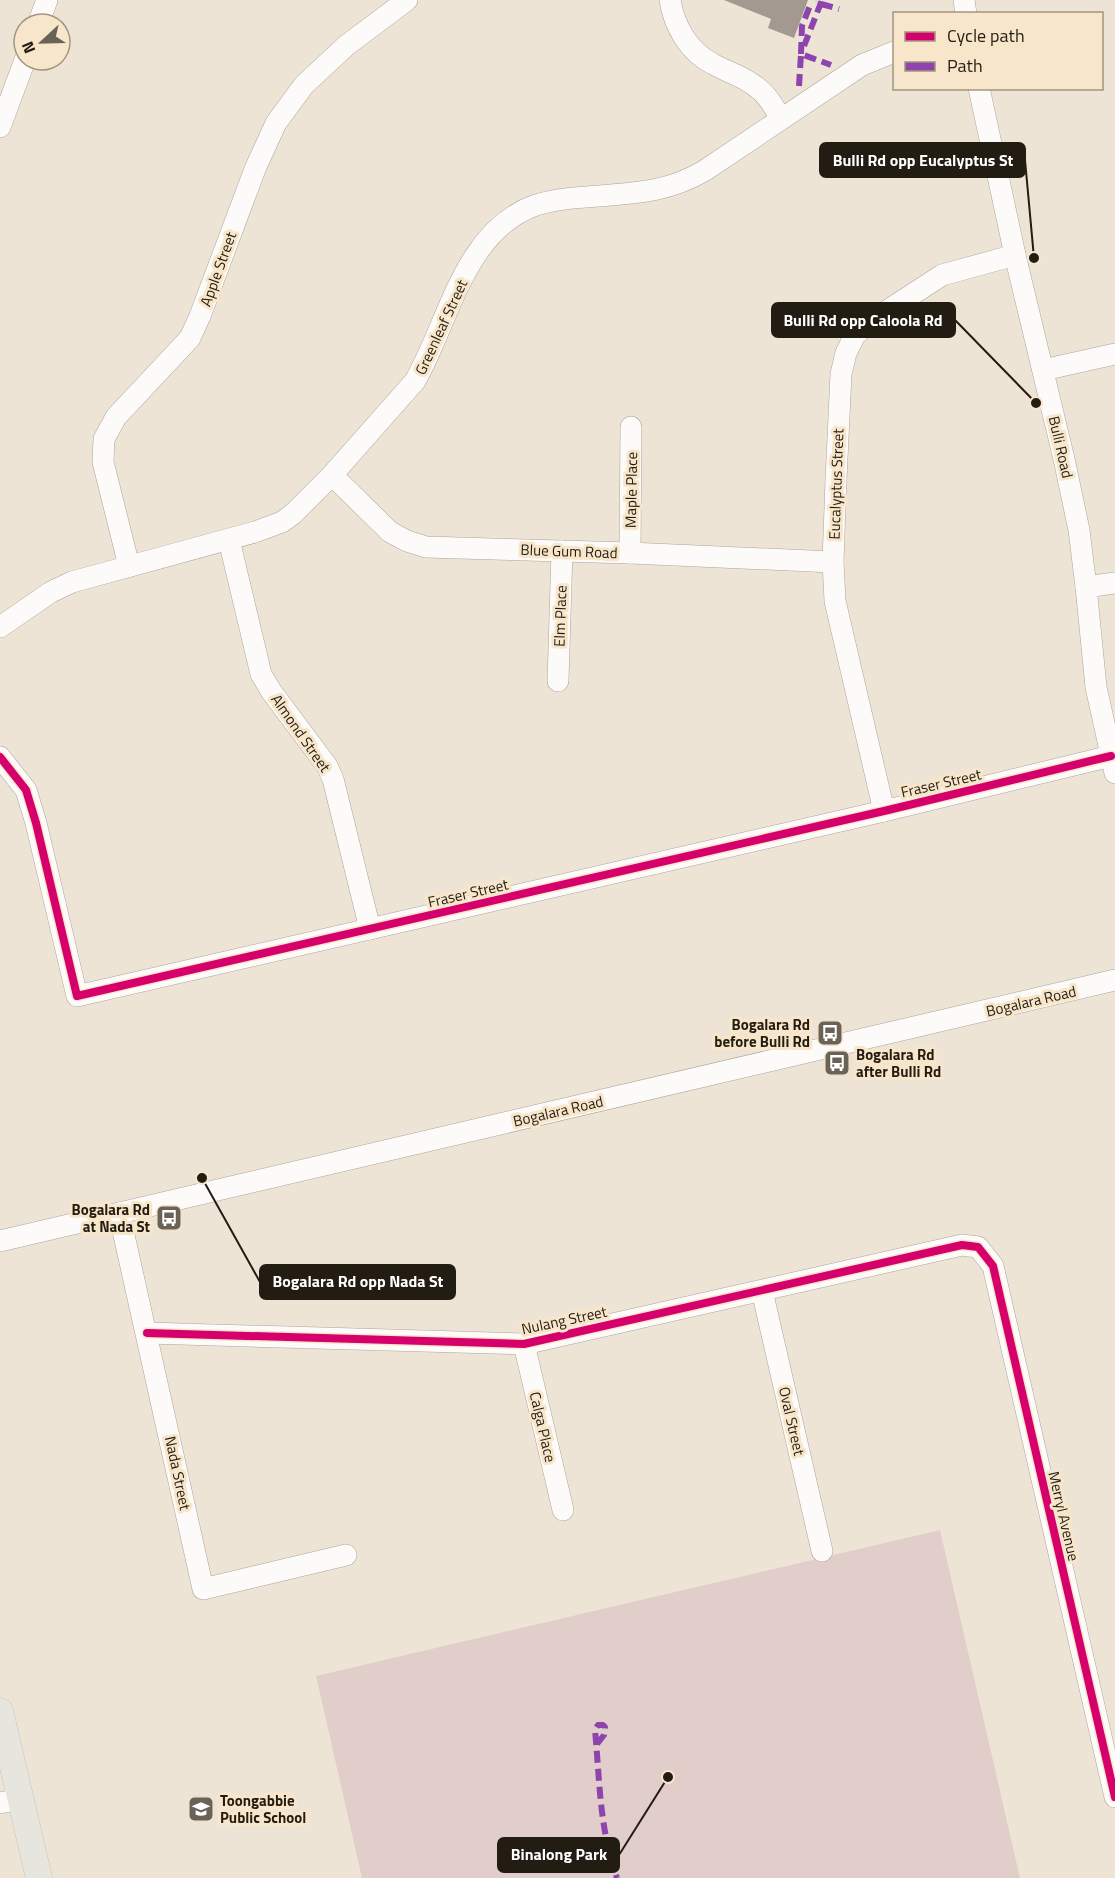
<svg xmlns="http://www.w3.org/2000/svg" width="1115" height="1878" font-family="'Titillium Web',sans-serif">
  <rect width="100%" height="100%" fill="#eee4d6"/>
  <polygon fill="#e1ceca" points="940,1530 1020,1878 362,1878 316,1676"/>
  <polygon fill="#a49990" points="724,0 808,0 794,38 768,28 771,19"/>
  <g fill="none" stroke-linecap="round" stroke-linejoin="round">
    <g stroke="#aca49a" stroke-width="22">
      <g id="minor">
        <path d="M670 0C674 26 689 52 713 64 727 72 743 76 755 86 767 94 774 107 781 119"/>
        <polyline points="964,0 966,14"/>
        <polyline points="38,24 47,0"/>
        <polyline points="979,88 1015,255 1064,459 1079,530 1086,587 1096,687 1115,773"/>
        <polyline points="0,127 25,60"/>
        <polyline points="1043,370 1115,354"/>
        <polyline points="332,475 390,532 407,541 426,547 630,553 833,562"/>
        <polyline points="229,540 261,674 271,691 327,766 333,779 370,929"/>
        <polyline points="630,553 631,427"/>
        <polyline points="129,566 103,462 104,439 116,417 190,338 200,316 255,169 276,123 304,85 347,45 407,0"/>
        <polyline points="1086,587 1115,583"/>
        <path d="M0 627 51 592 72 582 255 532 282 522 293 514 332 475 415 381C449 322 464 230 536 205 552 200 569 198 586 197 631 193 664 194 704 171L862 65 894 52"/>
        <polyline points="558,681 562,551"/>
        <polyline points="0,757 26,790 36,823 77,996 884,811 1111,756"/>
        <polyline points="884,811 835,601 833,562 836,480 841,374 846,353 855,335 870,322 942,275 1015,255"/>
        <polyline points="119,1213 203,1589 346,1555"/>
        <polyline points="0,1241 1115,980"/>
        <polyline points="762,1291 822,1551"/>
        <polyline points="147,1333 524,1344 962,1245 978,1247 993,1266 1115,1797"/>
        <polyline points="524,1344 563,1510"/>
        <polyline points="0,1803 20,1799"/>
      </g>
    </g>
    <g stroke="#c8c4bd" stroke-width="27">
      <polyline id="major" points="0,1711 39,1878"/>
    </g>
    <polyline stroke="#dbd8d4" stroke-width="3" stroke-dasharray="4.5 3" stroke-linecap="butt" points="815,1 821,4"/>
    <use href="#minor" stroke="#fcfbf9" stroke-width="21"/>
    <use href="#major" stroke="#e6e5de" stroke-width="26"/>
    <g stroke="#8e44ad" stroke-width="6" stroke-dasharray="12 6" stroke-linecap="butt">
      <polyline points="821,4 839,9"/>
      <polyline points="804,46 822,0"/>
      <polyline points="801,54 802,26 811,3"/>
      <polyline points="799,86 801,54 831,65"/>
      <path d="M597 1744 604 1735 605 1727 603 1725H598L595 1730C600 1783 599 1826 617 1878"/>
    </g>
    <g stroke="#f8e6cb" stroke-width="11">
      <g id="cycleway">
        <polyline points="0,757 26,790 36,823 77,996 884,811 1111,756"/>
        <polyline points="147,1333 524,1344 962,1245 978,1247 993,1266 1115,1797"/>
      </g>
    </g>
    <use href="#cycleway" stroke="#d6006c" stroke-width="8"/>
  </g>
  <defs>
    <g id="bus-square" transform="scale(1.35)"><rect x="-9" y="-9" width="18" height="18" rx="4" fill="#6a6257" stroke="#f8e6cb"/><path d="M-5-6H5V4H4V6H2V4H-2V6H-4V4H-5ZM-3.5-4V0h7V-4ZM-3.5 1.2v1.5H-2V1.2ZM2 1.2v1.5H3.5V1.2Z" fill="#fff"/></g>
    <g id="school-square" transform="scale(1.35)"><rect x="-9" y="-9" width="18" height="18" rx="4" fill="#6a6257" stroke="#f8e6cb"/><path d="M0-5L7-2L0 1L-7-2ZM-4 1L0 2.5L4 1V4Q0 6-4 4Z" fill="#fff"/></g>
  </defs>
  <g fill-rule="evenodd">
    <use href="#bus-square" x="830" y="1033"/>
    <use href="#bus-square" x="837" y="1063"/>
    <use href="#bus-square" x="169" y="1218"/>
    <use href="#school-square" x="201" y="1809"/>
  </g>
  <g text-anchor="middle" dominant-baseline="central" stroke-width="6" stroke-linejoin="round" paint-order="stroke">
    <g font-size="15" fill="#231c12" stroke="#f8e6cb">
      <text transform="translate(218 269) rotate(-70)">Apple Street</text>
      <text transform="translate(441 327) rotate(-65)">Greenleaf Street</text>
      <text transform="translate(1061 447) rotate(77)">Bulli Road</text>
      <text transform="translate(836 484) rotate(-88)">Eucalyptus Street</text>
      <text transform="translate(631 490) rotate(-89)">Maple Place</text>
      <text transform="translate(569 551) rotate(2)">Blue Gum Road</text>
      <text transform="translate(560 616) rotate(-88)">Elm Place</text>
      <text transform="translate(301 733) rotate(55)">Almond Street</text>
      <text transform="translate(941 783) rotate(-13)">Fraser Street</text>
      <text transform="translate(468 893) rotate(-13)">Fraser Street</text>
      <text transform="translate(1031 1001) rotate(-13)">Bogalara Road</text>
      <text transform="translate(558 1111) rotate(-13)">Bogalara Road</text>
      <text transform="translate(564 1320) rotate(-12)">Nulang Street</text>
      <text transform="translate(792 1421) rotate(77)">Oval Street</text>
      <text transform="translate(543 1427) rotate(77)">Calga Place</text>
      <text transform="translate(178 1473) rotate(78)">Nada Street</text>
      <text transform="translate(1064 1516) rotate(77)">Merryl Avenue</text>
    </g>
    <g font-size="15" font-weight="bold" fill="#231c12" stroke="#f8e6cb" text-anchor="end">
      <text x="810" y="1024">Bogalara Rd<tspan x="810" dy="17">before Bulli Rd</tspan></text>
      <text x="856" y="1054" text-anchor="start">Bogalara Rd<tspan x="856" dy="17">after Bulli Rd</tspan></text>
      <text x="150" y="1209">Bogalara Rd<tspan x="150" dy="17">at Nada St</tspan></text>
      <text x="220" y="1800" text-anchor="start">Toongabbie<tspan x="220" dy="17">Public School</tspan></text>
    </g>
  </g>
  <path fill="none" stroke="#231c12" stroke-width="2" d="M1034 258L1025 160M1036 403L955 320M202 1178L260 1282M668 1777L619 1855"/>
  <g fill="#231c12" stroke="#f8e6cb" stroke-width="2">
    <circle cx="1034" cy="258" r="6"/>
    <circle cx="1036" cy="403" r="6"/>
    <circle cx="202" cy="1178" r="6"/>
    <circle cx="668" cy="1777" r="6"/>
  </g>
  <g fill="#231c12" stroke="#231c12" stroke-width="2">
    <rect x="820" y="143" width="205" height="34" rx="6"/>
    <rect x="772" y="303" width="183" height="34" rx="6"/>
    <rect x="260" y="1265" width="195" height="34" rx="6"/>
    <rect x="498" y="1838" width="121" height="34" rx="6"/>
  </g>
  <g font-size="16" text-anchor="middle" font-weight="bold" fill="#fff">
    <text x="923" y="166">Bulli Rd opp Eucalyptus St</text>
    <text x="863" y="326">Bulli Rd opp Caloola Rd</text>
    <text x="358" y="1287">Bogalara Rd opp Nada St</text>
    <text x="559" y="1860">Binalong Park</text>
  </g>
  <rect x="893" y="12" width="210" height="78" fill="#f8e6cb" stroke="#a39581" stroke-width="1.5"/>
  <rect x="905" y="32" width="30" height="9" fill="#d6006c" stroke="#a39581" stroke-width="1.5"/>
  <text x="947" y="42" font-size="18" fill="#231c12">Cycle path</text>
  <rect x="905" y="62" width="30" height="9" fill="#8e44ad" stroke="#a39581" stroke-width="1.5"/>
  <text x="947" y="72" font-size="18" fill="#231c12">Path</text>
  <g transform="translate(42 42) rotate(248)"><circle r="28" fill="#f8e6cb" stroke="#a39581" stroke-width="1.5"/>
  <path d="M0-4.5L10 22L0 15L-10 22Z" fill="#6a6257"/>
  <text y="-9" font-size="16" font-weight="bold" text-anchor="middle" fill="#231c12">N</text>
  </g>
</svg>
